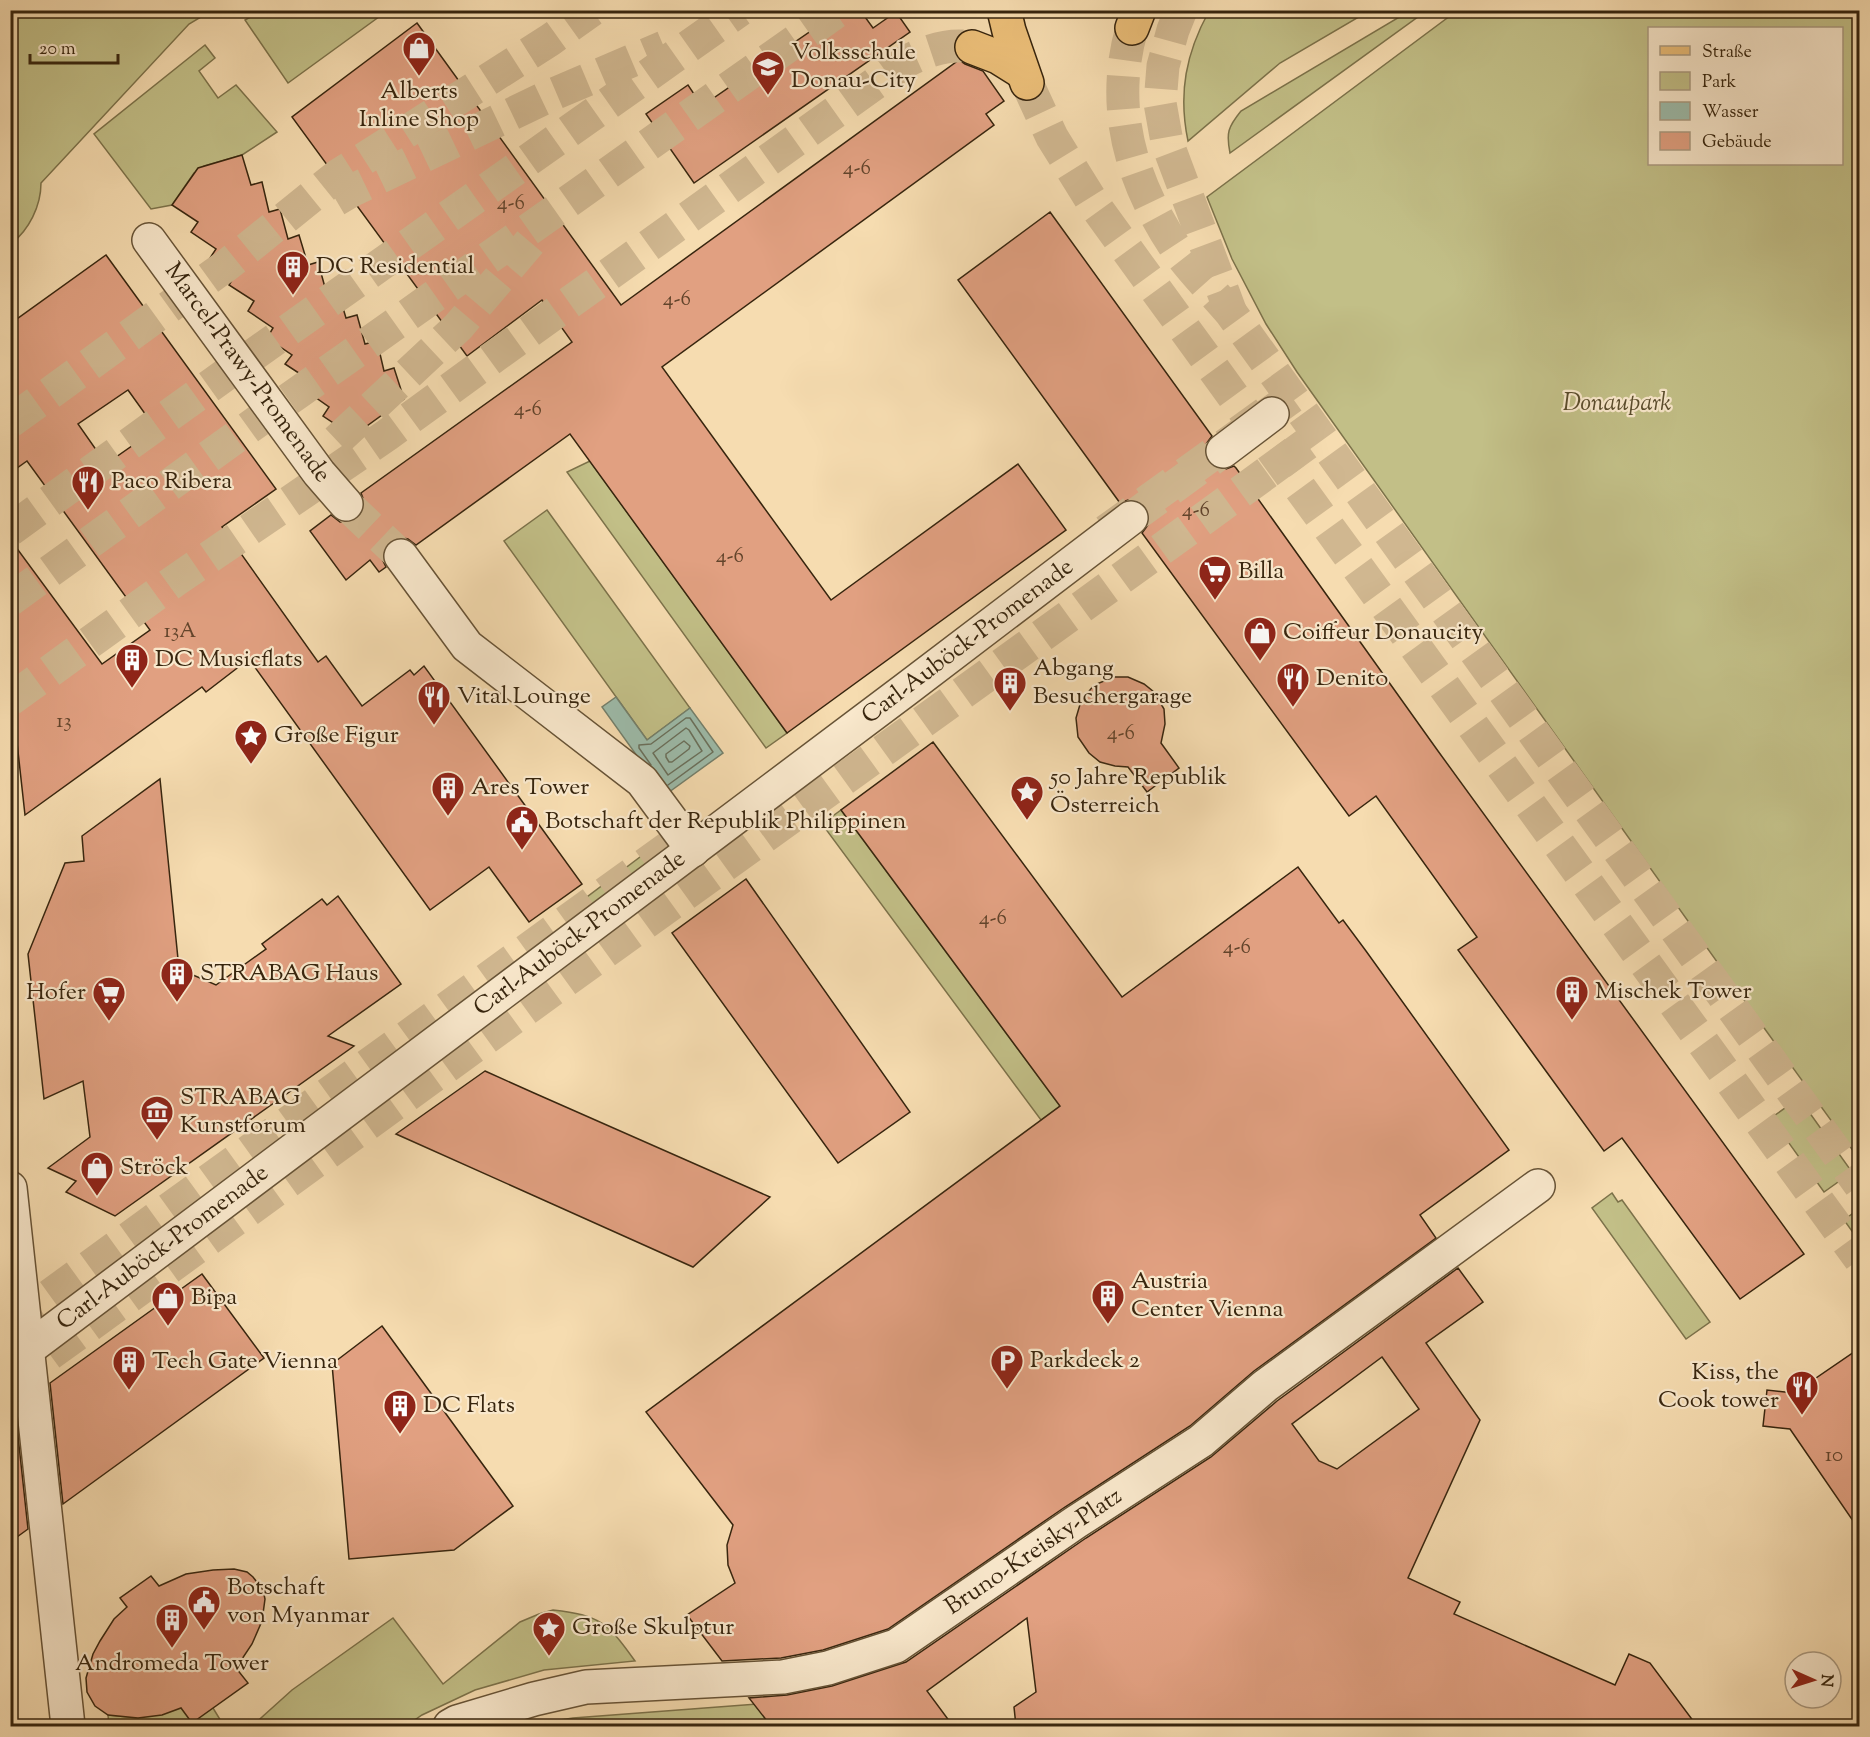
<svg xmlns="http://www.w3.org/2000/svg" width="1870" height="1737" font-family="'Sorts Mill Goudy',serif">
  <rect width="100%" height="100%" fill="#f6dcb0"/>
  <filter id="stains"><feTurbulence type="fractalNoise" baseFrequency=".00333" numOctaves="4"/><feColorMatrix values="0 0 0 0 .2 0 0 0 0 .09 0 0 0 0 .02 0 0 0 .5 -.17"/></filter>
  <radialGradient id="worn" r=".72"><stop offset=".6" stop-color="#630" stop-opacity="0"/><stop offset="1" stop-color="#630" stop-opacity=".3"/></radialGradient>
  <g fill="#c2bf87" stroke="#7c724a" stroke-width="1.5" fill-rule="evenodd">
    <path d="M11 10 211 11 189 24 41 183C41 206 29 230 11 244Z"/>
    <path d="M1411 10 1426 11 1230 153C1226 133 1228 127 1241 111Z"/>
    <path d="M1458 10 1859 11V1159L1767 1032 1297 372 1266 324 1232 259 1207 197ZM1650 28H1842V164H1650Z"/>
    <polygon points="261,11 261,10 387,11 288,83 245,20"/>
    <path d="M1209 11V10L1369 11 1280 63 1188 141C1178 93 1186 53 1209 11Z"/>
    <polygon points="205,45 215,58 199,71 218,98 236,85 277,132 242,155 204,166 206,174 194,173 172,205 151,209 94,134"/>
    <polygon points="590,461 787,733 766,748 567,472"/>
    <polygon points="547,510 690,708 647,740 504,541"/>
    <polygon points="841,810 1060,1106 1041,1120 822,824"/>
    <polygon points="672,833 680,843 579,919 571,909"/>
    <polygon points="1799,1098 1852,1172 1824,1192 1771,1118"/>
    <polygon points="1612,1193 1618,1202 1622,1200 1710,1322 1686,1339 1592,1208"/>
    <polygon points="1856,1211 1859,1215 1859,1241 1844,1220"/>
    <path d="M553 1610C600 1615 608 1623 635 1661L544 1670 475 1690 422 1715 406 1726H252L292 1690 393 1618 443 1684 520 1622 539 1614Z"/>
    <polygon points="168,1699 213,1708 224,1726 109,1726 108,1715 138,1718"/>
    <polygon points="785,1702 768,1722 735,1723 730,1726 521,1726 573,1718"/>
  </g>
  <polygon fill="#9dbcab" stroke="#74806c" stroke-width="1.5" points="616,697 647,740 690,708 723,753 665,795 602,707"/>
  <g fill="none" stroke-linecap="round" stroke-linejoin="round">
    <g stroke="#6a705c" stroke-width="1.5">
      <polygon points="686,728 689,730 702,751 668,775 653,753"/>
      <polygon points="684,741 690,746 689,749 672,762 669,762 666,757 666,754"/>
      <polyline points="651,765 639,748 639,745 651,744 686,718 690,718 713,752 668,785"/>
    </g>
  </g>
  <g fill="#e1a081" stroke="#37250e" stroke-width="1.5" fill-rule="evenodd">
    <polygon points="807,10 860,10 873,28 896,12 910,32 694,183 646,114 688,85 702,106 818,26"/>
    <polygon points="417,23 621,305 959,60 965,64 983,71 1004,101 986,114 994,125 662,367 831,600 1018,464 1066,530 787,733 570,434 416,545 408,539 398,537 390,541 384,549 382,559 386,567 379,572 370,560 346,580 310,531 331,515 340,522 349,522 358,518 364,510 364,501 361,493 572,342 542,300 467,356 292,117"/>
    <polygon points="242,155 251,185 262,182 269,212 280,209 288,239 299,235 308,265 318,262 326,291 337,288 346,318 357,315 365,344 377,341 384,371 394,368 404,399 353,436 323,416 329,407 305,390 311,381 285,364 292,355 267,338 273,328 248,311 254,301 229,285 235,275 210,258 216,249 191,232 198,222 172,205 198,168"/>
    <polygon points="1050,212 1212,436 1206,444 1204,453 1208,462 1216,468 1226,469 1234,466 1236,468 1438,751 1804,1254 1740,1299 1622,1138 1604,1151 1458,950 1477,937 1376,796 1349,816 1142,533 1148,525 1150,516 1146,507 1138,501 1128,500 1120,503 958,280"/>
    <path d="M106 255 276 489 222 527 318 662 326 656 362 706 410 670 414 675 424 666 582 884 529 922 489 867 430 910 249 659 206 692 202 687 25 815 10 679V539L102 664 150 630 27 461 10 473V324ZM128 390 156 429 106 464 78 424Z"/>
    <polygon points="1114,677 1128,677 1144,684 1154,692 1164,709 1165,724 1161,743 1179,768 1147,792 1128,767 1115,766 1100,762 1089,753 1078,737 1076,718 1081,701 1094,685"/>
    <polygon points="933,742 1122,997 1298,867 1339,923 1343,920 1366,951 1509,1150 1420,1215 1436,1238 1254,1371 1190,1426 1065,1507 888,1629 823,1650 781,1658 722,1661 687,1615 735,1583 728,1565 727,1545 733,1525 646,1412 1060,1106 841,810"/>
    <polygon points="160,779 179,969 216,985 266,949 262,944 322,899 327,905 338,896 401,984 328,1036 354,1046 115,1216 66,1192 76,1181 48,1168 90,1137 83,1081 44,1099 28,954 65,863 84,861 82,836"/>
    <polygon points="746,879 910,1112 838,1163 672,933"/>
    <polygon points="485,1071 534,1093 770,1197 693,1267 396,1134"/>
    <path d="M1458 1268 1483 1302 1426 1343 1480 1420 1408 1578 1460 1602 1454 1614 1615 1685 1629 1654 1650 1663 1697 1726H1016L1014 1707 1036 1692 1027 1618 927 1691 953 1726H771L749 1698 787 1695 832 1686 906 1662 1086 1538 1211 1457 1277 1401ZM1382 1357 1419 1409 1337 1469 1319 1461 1292 1424Z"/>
    <polygon points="202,1274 264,1358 63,1504 50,1383"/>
    <polygon points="382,1326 513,1506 454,1550 349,1559 332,1364"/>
    <polygon points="1860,1348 1860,1531 1790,1429 1763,1426 1767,1390 1794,1393"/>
    <polygon points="15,1408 28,1529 10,1542 10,1411"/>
    <polygon points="234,1569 247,1572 253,1577 263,1590 265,1599 262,1621 252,1644 236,1668 248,1683 192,1723 181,1708 162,1715 138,1718 108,1715 95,1706 87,1692 86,1678 93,1654 100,1641 114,1619 127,1607 120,1598 151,1576 159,1586 186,1574 213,1570"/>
  </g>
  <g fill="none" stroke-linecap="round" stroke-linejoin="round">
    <g stroke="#d0b790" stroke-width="33" stroke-dasharray="33 16" stroke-linecap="butt">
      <polyline points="346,504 401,556"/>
      <polyline points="1131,518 1223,451"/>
    </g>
    <g stroke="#d0b790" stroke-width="33" stroke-dasharray="33 16" stroke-linecap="butt">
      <path d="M1132 28C1109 108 1131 182 1177 250 1193 272 1213 292 1231 313L1860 1185"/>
      <polyline points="1027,83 1052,137 1093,203 1860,1259"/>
      <polyline points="1106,531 1292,397"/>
      <polyline points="10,1324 683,837"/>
      <polyline points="10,1383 1319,435"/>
    </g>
    <g stroke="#d0b790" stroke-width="33" stroke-dasharray="33 16" stroke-linecap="butt">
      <polyline points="1181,10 1173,30 1163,66 1160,103 1167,142 1231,313"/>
      <polyline points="336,200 353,190 549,96 664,47"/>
      <polyline points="10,422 227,265 337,176 550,40 592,10"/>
      <polyline points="301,474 458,327 530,242"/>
      <polyline points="10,530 232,370 740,10"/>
      <polyline points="10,600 265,416 839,10"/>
      <path d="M10 700 176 580 387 435 495 356 905 62C927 51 947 43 972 47"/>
    </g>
    <g stroke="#675336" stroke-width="36">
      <g id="minor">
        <polyline points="149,240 319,473 346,504"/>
        <polyline points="1223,451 1272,414"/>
        <polyline points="401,556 467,646 642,781 693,850"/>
        <polyline points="10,1188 68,1726"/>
        <polyline points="28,1349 905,690 1131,518"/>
        <polyline points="450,1726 457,1722 534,1699 586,1687 783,1677 828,1668 896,1646 1076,1522 1201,1441 1265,1386 1538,1186"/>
      </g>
    </g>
    <g stroke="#37250e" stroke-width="36">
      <g id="major">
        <polyline points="1004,10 1009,31 1027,83"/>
        <polyline points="1132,28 1139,10"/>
      </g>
    </g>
    <g stroke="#37250e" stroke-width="36">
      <polyline id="highway" points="972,47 998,57 1022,72"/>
    </g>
    <use href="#minor" stroke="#f9e8cc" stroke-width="33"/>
    <use href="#major" stroke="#ebbe78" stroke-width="33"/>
    <use href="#highway" stroke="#ebbe78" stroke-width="33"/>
  </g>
  <defs>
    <g id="shop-pin" transform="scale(1.725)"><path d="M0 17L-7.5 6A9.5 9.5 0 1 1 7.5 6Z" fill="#8f2418" stroke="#f9e8cc"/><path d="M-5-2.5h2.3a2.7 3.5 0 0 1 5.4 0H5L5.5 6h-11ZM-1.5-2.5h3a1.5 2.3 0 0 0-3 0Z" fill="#fff"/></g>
    <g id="school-pin" transform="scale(1.725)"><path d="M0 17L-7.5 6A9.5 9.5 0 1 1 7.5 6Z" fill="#8f2418" stroke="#f9e8cc"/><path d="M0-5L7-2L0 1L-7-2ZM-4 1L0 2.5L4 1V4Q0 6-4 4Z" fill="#fff"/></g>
    <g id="building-pin" transform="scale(1.725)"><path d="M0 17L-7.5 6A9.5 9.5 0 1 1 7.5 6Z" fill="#8f2418" stroke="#f9e8cc"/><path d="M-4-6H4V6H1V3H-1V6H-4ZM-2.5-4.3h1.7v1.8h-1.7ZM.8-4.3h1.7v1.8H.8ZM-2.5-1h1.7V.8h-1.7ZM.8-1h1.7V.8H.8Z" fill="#fff"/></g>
    <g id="restaurant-pin" transform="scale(1.725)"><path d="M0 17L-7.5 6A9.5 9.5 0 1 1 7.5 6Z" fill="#8f2418" stroke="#f9e8cc"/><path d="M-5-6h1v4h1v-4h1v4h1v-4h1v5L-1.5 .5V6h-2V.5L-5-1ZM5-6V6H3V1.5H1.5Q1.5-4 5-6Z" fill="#fff"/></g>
    <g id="supermarket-pin" transform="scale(1.725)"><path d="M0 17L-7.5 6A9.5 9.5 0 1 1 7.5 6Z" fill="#8f2418" stroke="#f9e8cc"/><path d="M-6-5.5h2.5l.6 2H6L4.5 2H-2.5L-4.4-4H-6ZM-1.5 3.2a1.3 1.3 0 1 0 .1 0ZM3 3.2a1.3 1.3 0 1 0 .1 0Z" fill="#fff"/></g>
    <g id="sight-pin" transform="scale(1.725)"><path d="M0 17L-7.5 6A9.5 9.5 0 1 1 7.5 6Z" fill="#8f2418" stroke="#f9e8cc"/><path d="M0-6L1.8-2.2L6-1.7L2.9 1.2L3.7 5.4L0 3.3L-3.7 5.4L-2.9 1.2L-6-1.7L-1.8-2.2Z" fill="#fff"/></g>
    <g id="civic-pin" transform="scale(1.725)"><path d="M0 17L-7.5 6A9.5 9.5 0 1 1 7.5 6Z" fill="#8f2418" stroke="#f9e8cc"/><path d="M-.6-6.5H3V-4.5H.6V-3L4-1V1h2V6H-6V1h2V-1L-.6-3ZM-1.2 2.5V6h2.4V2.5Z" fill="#fff"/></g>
    <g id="museum-pin" transform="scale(1.725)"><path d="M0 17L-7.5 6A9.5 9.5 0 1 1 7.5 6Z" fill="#8f2418" stroke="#f9e8cc"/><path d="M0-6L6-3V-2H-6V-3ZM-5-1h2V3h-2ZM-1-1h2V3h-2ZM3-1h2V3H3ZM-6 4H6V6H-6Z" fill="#fff"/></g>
    <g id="parking-pin" transform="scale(1.725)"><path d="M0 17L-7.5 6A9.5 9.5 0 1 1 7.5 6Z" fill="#8f2418" stroke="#f9e8cc"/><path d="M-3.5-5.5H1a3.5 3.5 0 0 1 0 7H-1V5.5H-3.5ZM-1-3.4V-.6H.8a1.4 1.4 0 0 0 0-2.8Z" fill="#fff"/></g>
  </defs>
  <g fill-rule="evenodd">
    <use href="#shop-pin" x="419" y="48"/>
    <use href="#school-pin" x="768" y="67"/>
    <use href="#building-pin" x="293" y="267"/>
    <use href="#restaurant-pin" x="88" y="482"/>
    <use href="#supermarket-pin" x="1215" y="572"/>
    <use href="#shop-pin" x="1260" y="633"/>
    <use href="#building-pin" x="132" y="660"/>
    <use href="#restaurant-pin" x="1293" y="679"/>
    <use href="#building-pin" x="1010" y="683"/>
    <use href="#restaurant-pin" x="434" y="697"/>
    <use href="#sight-pin" x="251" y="736"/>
    <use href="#building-pin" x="448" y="788"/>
    <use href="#sight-pin" x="1027" y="792"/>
    <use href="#civic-pin" x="522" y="822"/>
    <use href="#building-pin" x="177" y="974"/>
    <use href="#building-pin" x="1572" y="992"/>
    <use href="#supermarket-pin" x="109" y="993"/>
    <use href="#museum-pin" x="157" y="1112"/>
    <use href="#shop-pin" x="97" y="1168"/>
    <use href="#building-pin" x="1108" y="1296"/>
    <use href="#shop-pin" x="168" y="1298"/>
    <use href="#parking-pin" x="1007" y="1361"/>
    <use href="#building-pin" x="129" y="1362"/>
    <use href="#restaurant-pin" x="1802" y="1387"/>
    <use href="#building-pin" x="400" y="1406"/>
    <use href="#civic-pin" x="204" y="1602"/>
    <use href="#building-pin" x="172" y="1620"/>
    <use href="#sight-pin" x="549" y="1628"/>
  </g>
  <g text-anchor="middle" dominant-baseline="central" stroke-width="4.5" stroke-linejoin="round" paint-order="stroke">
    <g font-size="21" fill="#62442b">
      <text x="857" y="169">4-6</text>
      <text x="511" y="204">4-6</text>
      <text x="677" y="300">4-6</text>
      <text x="528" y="410">4-6</text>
      <text x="1196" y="511">4-6</text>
      <text x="730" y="557">4-6</text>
      <text x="180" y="632">13A</text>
      <text x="64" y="722">13</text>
      <text x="1121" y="734">4-6</text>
      <text x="993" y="919">4-6</text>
      <text x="1237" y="948">4-6</text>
      <text x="1834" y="1456">10</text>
    </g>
    <g font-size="24" fill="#37250e" stroke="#f9e8cc" text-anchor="start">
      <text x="791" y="53">Volksschule<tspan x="791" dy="28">Donau-City</tspan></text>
      <text x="419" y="92" text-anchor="middle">Alberts<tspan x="419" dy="28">Inline Shop</tspan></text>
      <text x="316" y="267">DC Residential</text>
      <text x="111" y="482">Paco Ribera</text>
      <text x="1238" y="572">Billa</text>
      <text x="1283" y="633">Coiffeur Donaucity</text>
      <text x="155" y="660">DC Musicflats</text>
      <text x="1033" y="669">Abgang<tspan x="1033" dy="28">Besuchergarage</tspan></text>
      <text x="1316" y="679">Denito</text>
      <text x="457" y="697">Vital Lounge</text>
      <text x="274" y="736">Große Figur</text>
      <text x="1050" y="778">50 Jahre Republik<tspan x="1050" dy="28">Österreich</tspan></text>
      <text x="471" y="788">Ares Tower</text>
      <text x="545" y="822">Botschaft der Republik Philippinen</text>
      <text x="200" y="974">STRABAG Haus</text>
      <text x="1595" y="992">Mischek Tower</text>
      <text x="86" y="993" text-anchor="end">Hofer</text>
      <text x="180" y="1098">STRABAG<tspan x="180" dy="28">Kunstforum</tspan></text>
      <text x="120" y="1168">Ströck</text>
      <text x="1131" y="1282">Austria<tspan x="1131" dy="28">Center Vienna</tspan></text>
      <text x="191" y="1298">Bipa</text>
      <text x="1030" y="1361">Parkdeck 2</text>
      <text x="152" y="1362">Tech Gate Vienna</text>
      <text x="1779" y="1373" text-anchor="end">Kiss, the<tspan x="1779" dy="28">Cook tower</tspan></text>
      <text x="423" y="1406">DC Flats</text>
      <text x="227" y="1588">Botschaft<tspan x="227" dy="28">von Myanmar</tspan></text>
      <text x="572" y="1628">Große Skulptur</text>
      <text x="172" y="1664" text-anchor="middle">Andromeda Tower</text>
    </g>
    <g font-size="24" fill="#37250e" stroke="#f9e8cc">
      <text transform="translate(247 373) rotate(54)">Marcel-Prawy-Promenade</text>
      <text transform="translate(968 642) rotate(-37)">Carl-Auböck-Promenade</text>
      <text transform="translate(580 934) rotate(-37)">Carl-Auböck-Promenade</text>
      <text transform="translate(163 1248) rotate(-37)">Carl-Auböck-Promenade</text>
      <text transform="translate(1034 1552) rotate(-34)">Bruno-Kreisky-Platz</text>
    </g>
    <g font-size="24" font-style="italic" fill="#5a4c2c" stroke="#f9e8cc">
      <text x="1617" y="404">Donaupark</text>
    </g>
  </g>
  <rect width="1870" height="1737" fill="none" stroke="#f6dcb0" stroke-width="36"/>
  <rect x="12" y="12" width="1846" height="1713" fill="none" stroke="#37250e" stroke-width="3"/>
  <rect x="18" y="18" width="1834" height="1701" fill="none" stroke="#37250e" stroke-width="1.5"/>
  <rect x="1648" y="27" width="195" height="138" fill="#f9e8cc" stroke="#ab9a80" stroke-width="1.5"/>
  <rect x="1660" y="46" width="30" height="9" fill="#ebbe78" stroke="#ab9a80" stroke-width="1.5"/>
  <text x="1702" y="57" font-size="18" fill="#37250e">Straße</text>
  <rect x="1660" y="72" width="30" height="18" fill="#c2bf87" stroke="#ab9a80" stroke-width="1.5"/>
  <text x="1702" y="87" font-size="18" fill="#37250e">Park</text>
  <rect x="1660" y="102" width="30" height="18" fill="#9dbcab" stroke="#ab9a80" stroke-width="1.5"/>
  <text x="1702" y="117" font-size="18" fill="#37250e">Wasser</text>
  <rect x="1660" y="132" width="30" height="18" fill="#e1a081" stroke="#ab9a80" stroke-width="1.5"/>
  <text x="1702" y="147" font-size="18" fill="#37250e">Gebäude</text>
  <g transform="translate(1813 1680) rotate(93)"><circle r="28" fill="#f9e8cc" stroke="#ab9a80" stroke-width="1.5"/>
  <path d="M0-4.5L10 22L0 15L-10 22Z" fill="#8f2418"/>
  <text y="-9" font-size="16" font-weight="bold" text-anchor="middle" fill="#37250e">N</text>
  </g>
  <path d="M30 54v9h88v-9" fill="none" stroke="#37250e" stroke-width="3"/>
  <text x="39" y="54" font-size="18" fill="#37250e" stroke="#f9e8cc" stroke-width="4.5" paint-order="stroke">20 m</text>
  <rect width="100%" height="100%" filter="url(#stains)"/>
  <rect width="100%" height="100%" fill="url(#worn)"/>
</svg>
